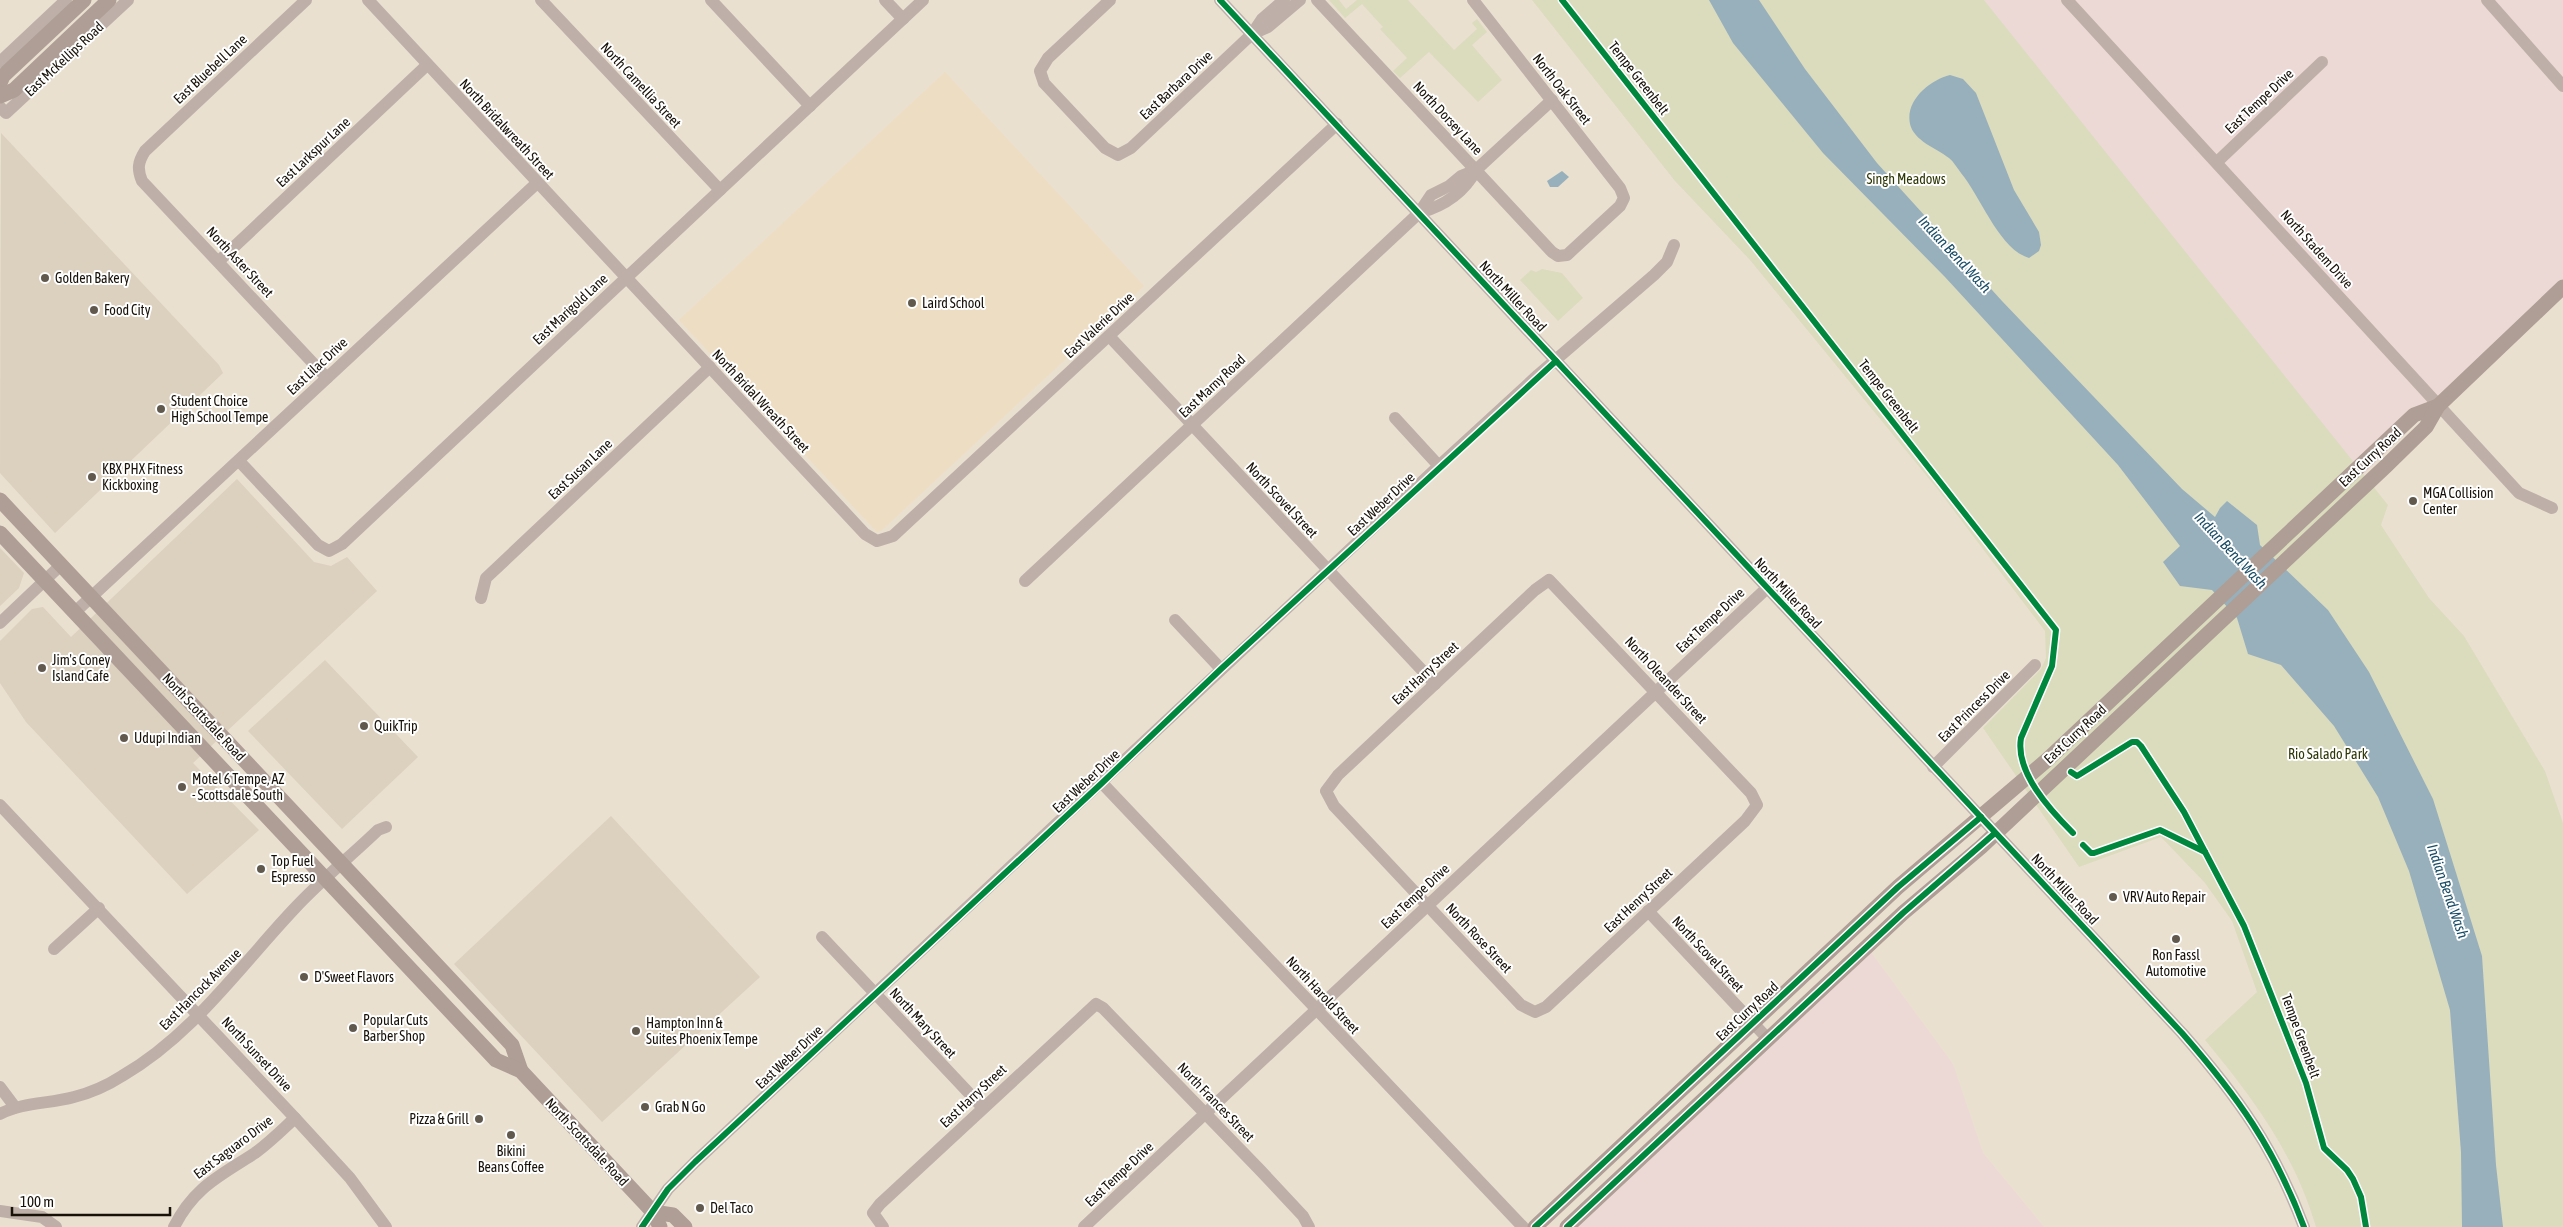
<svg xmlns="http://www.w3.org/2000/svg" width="2563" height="1227" font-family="'Asap Condensed',sans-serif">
  <rect width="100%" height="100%" fill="#eae0d0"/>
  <g fill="#dcd0bf">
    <polygon points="1,133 219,365 223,373 55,533 0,473"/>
    <polygon points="237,479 314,562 331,566 347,557 377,591 193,763 259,830 187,894 26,722 0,683 0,641 32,609 43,607 71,637"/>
    <polygon points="0,548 24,573 19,588 0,606"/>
    <polygon points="325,660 418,757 342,829 248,731"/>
    <polygon points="611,816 760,977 602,1122 454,964"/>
  </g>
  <g fill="#ecd9d6">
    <polygon points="1984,0 2563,0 2563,279 2363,475"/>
    <polygon points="1870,951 1953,1064 1983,1153 2044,1227 1576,1227"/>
  </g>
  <polygon fill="#edddc3" points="945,72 1144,286 881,531 877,532 679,320"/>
  <g fill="#dbdbbe">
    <polygon points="1329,0 1339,0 1346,9 1357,0 1408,0 1454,50 1477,29 1472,23 1477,19 1487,32 1472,45 1502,80 1478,102 1429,52 1400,78 1393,71 1407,58 1380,29 1383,27 1362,4 1345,18"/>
    <path d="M1532 0H1984L2388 505 2381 525 2429 598 2464 636 2545 771 2563 823V1227H2316C2294 1153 2253 1098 2205 1040L2257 992 2232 921 2205 883 2161 837 2079 867 1983 728 2041 669 2046 658 2045 631 1939 491 1750 260 1675 181Z"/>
    <polygon points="1542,269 1562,273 1583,298 1558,321 1520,280 1531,270 1536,272"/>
  </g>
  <g fill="#97b0bc">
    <polygon points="1709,0 1759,0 1805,69 1877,163 2002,301 2182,489 2215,517 2220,508 2227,501 2257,525 2260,545 2328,610 2369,672 2433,799 2482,956 2496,1165 2503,1227 2462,1227 2461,1152 2450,1010 2409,871 2378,797 2334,726 2281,665 2248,654 2237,618 2212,590 2180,586 2163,562 2180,546 2118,465 1945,277 1823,153 1733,43"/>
    <path d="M1950 75 1963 79 1976 93 2014 190 2039 232 2041 245 2039 251 2029 258C1999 249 1981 197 1961 173 1957 168 1954 162 1949 158 1936 148 1914 141 1910 124 1905 100 1930 80 1950 75Z"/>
    <polygon points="1562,171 1569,177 1558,187 1550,187 1547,181"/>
  </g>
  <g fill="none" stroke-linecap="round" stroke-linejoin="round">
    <g stroke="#beb0a9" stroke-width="12">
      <path d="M306 0 145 151C138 162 137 169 142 181L327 378"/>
      <polyline points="368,0 865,534 877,541 893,536 1337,124"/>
      <polyline points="541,0 720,190"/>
      <polyline points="711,0 810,106"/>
      <polyline points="885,0 903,19"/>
      <polyline points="1110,0 1048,58 1040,71 1044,83 1105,148 1118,155 1131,148 1252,34 1262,19 1284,0"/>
      <path d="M1220 0 2182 1033C2238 1097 2274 1147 2304 1227"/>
      <polyline points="1317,0 1552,252 1558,256 1567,255 1620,206 1624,198 1620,188 1473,0"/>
      <polyline points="2067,0 2519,493 2552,508"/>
      <polyline points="2487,0 2563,86"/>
      <polyline points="1252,34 1268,27 1300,0"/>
      <polyline points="0,62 66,0"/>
      <polyline points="0,107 6,113 128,0"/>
      <polyline points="2217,162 2322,62"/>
      <path d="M1419 213C1444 206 1464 193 1476 170L1552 100"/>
      <polyline points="219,261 427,65"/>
      <polyline points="1109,336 1435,684"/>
      <polyline points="1395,418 1439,466"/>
      <polyline points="239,461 318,545 329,551 342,544 923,0"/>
      <polygon points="1549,580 1751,793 1757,805 1745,821 1546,1007 1535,1012 1521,1005 1334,806 1326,791 1338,775 1535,590"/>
      <polyline points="1025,581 1419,213 1431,195 1449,186 1461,176 1476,170"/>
      <polyline points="481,598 486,578 710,367"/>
      <polyline points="75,612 537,183"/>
      <polyline points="1175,620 1221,669"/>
      <polyline points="0,623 61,565"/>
      <polyline points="1933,767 2035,665"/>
      <polyline points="1102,783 1523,1227"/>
      <polyline points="0,805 295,1118 350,1178 386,1227"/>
      <polyline points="1648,911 1768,1039"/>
      <polyline points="822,937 983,1108"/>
      <polyline points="54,949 99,908"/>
      <polyline points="0,1087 15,1107"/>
      <path d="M0 1114C23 1102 49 1104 74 1097 90 1093 108 1085 122 1076 193 1035 240 966 295 908 321 880 351 856 378 830L386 827"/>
      <polyline points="0,1211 42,1217 56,1227"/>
      <path d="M174 1227C194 1187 220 1176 255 1153 269 1143 282 1130 295 1118"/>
      <polyline points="642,1227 668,1189 695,1162 1439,466 1538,375 1654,275 1667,262 1674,245"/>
      <polyline points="883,1227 873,1213 880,1204 1096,1004 1103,1008 1260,1170 1303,1216 1309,1227"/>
      <polyline points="1084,1227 1766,589"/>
    </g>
    <g stroke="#ae9e95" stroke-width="15">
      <polyline points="0,83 3,76 84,0"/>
      <polyline points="0,96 14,90 109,0"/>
      <polyline points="0,500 512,1045 521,1071"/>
      <polyline points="0,533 496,1060 521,1071 653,1212 660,1227"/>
      <polyline points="653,1212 673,1215 685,1227"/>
      <polyline points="1535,1227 1898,887 2047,760 2414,415 2438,406"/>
      <polyline points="1567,1227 1903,913 1981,847 2386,466 2426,427 2438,406 2563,287"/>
    </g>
    <g stroke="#fff" stroke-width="9">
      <g id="cycleway">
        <path d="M1220 0 2182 1033C2238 1097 2274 1147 2304 1227"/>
        <path d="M1562 0 2056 630 2052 666 2021 738C2015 772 2050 810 2073 833"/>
        <polyline points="2071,772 2077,776 2132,742 2137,742 2141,746 2184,812 2244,926 2306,1083 2324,1148 2347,1170 2353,1179 2361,1197 2366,1227"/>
        <polyline points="2083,845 2091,853 2094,853 2160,830 2205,852"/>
        <polyline points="642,1227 668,1189 695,1162 1102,783 1221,669 1556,361"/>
        <polyline points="1535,1227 1898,887 1981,817"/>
        <polyline points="1567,1227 1903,913 1995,833"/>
      </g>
    </g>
    <use href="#cycleway" stroke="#00873e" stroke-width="6"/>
  </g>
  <g fill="#61594e" stroke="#fff" stroke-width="2">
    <circle cx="45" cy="278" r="5"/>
    <circle cx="912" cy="303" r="5"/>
    <circle cx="94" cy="310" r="5"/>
    <circle cx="161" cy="409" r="5"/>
    <circle cx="92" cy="477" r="5"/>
    <circle cx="2413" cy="501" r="5"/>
    <circle cx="42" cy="668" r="5"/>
    <circle cx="364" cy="726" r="5"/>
    <circle cx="124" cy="738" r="5"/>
    <circle cx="182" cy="787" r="5"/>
    <circle cx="261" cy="869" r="5"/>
    <circle cx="2113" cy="897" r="5"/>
    <circle cx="2176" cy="939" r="5"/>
    <circle cx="304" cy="977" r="5"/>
    <circle cx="353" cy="1028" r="5"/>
    <circle cx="636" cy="1031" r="5"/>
    <circle cx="645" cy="1107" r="5"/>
    <circle cx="479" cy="1119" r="5"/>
    <circle cx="511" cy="1135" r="5"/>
    <circle cx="700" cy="1208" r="5"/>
  </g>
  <g text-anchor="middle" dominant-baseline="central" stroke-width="4" stroke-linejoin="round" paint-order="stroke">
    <g font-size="14" fill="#171108" stroke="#fff">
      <text transform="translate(64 59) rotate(-43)">East McKellips Road</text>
      <text transform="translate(210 69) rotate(-43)">East Bluebell Lane</text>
      <text transform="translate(1639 78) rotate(52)">Tempe Greenbelt</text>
      <text transform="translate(641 85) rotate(47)">North Camellia Street</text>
      <text transform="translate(1176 85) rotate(-43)">East Barbara Drive</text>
      <text transform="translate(1562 89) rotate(52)">North Oak Street</text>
      <text transform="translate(2259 101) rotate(-43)">East Tempe Drive</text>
      <text transform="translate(1448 118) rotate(47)">North Dorsey Lane</text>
      <text transform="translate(507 129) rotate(47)">North Bridalwreath Street</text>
      <text transform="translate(313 152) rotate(-43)">East Larkspur Lane</text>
      <text transform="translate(2317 249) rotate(48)">North Stadem Drive</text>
      <text transform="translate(240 262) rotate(47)">North Aster Street</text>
      <text transform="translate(1513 296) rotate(47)">North Miller Road</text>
      <text transform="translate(570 309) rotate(-43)">East Marigold Lane</text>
      <text transform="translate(1099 325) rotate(-43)">East Valerie Drive</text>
      <text transform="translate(317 366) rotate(-43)">East Lilac Drive</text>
      <text transform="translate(1212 386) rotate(-43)">East Marny Road</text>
      <text transform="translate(1889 396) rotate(52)">Tempe Greenbelt</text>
      <text transform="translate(761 401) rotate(47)">North Bridal Wreath Street</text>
      <text transform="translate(2370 457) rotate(-43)">East Curry Road</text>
      <text transform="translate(580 469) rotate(-43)">East Susan Lane</text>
      <text transform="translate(1282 500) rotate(47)">North Scovel Street</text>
      <text transform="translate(1381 504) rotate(-43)">East Weber Drive</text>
      <text transform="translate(1788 593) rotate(47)">North Miller Road</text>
      <text transform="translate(1710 620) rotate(-43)">East Tempe Drive</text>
      <text transform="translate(1425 673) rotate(-43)">East Harry Street</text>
      <text transform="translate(1666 680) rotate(47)">North Oleander Street</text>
      <text transform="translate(1974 706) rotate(-45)">East Princess Drive</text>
      <text transform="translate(204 717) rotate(47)">North Scottsdale Road</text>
      <text transform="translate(2075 734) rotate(-43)">East Curry Road</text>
      <text transform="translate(1086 781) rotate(-43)">East Weber Drive</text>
      <text transform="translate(2065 889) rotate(47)">North Miller Road</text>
      <text transform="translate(1415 896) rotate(-43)">East Tempe Drive</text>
      <text transform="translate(1638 900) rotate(-43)">East Henry Street</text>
      <text transform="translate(1479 938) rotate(47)">North Rose Street</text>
      <text transform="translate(1708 954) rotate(47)">North Scovel Street</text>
      <text transform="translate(200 989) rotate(-45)">East Hancock Avenue</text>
      <text transform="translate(1323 995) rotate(47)">North Harold Street</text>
      <text transform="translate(1747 1011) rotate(-43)">East Curry Road</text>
      <text transform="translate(923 1023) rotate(47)">North Mary Street</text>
      <text transform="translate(2301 1036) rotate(70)">Tempe Greenbelt</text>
      <text transform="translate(257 1054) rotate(47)">North Sunset Drive</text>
      <text transform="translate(789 1057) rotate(-43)">East Weber Drive</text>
      <text transform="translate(973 1096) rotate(-43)">East Harry Street</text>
      <text transform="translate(1216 1102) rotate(46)">North Frances Street</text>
      <text transform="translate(587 1142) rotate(47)">North Scottsdale Road</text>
      <text transform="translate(233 1147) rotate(-37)">East Saguaro Drive</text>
      <text transform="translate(1119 1174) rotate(-43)">East Tempe Drive</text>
    </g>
    <g font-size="14" fill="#2f3706" stroke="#fff">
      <text x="1906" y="179">Singh Meadows</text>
      <text x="2328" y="754">Rio Salado Park</text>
    </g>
    <g font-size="14" fill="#171108" stroke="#fff" text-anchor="start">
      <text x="55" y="278">Golden Bakery</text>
      <text x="922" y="303">Laird School</text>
      <text x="104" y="310">Food City</text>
      <text x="171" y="401">Student Choice<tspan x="171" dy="16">High School Tempe</tspan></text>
      <text x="102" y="469">KBX PHX Fitness<tspan x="102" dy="16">Kickboxing</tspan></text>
      <text x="2423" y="493">MGA Collision<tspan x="2423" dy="16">Center</tspan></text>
      <text x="52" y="660">Jim's Coney<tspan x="52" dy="16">Island Cafe</tspan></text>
      <text x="374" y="726">QuikTrip</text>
      <text x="134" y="738">Udupi Indian</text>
      <text x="192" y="779">Motel 6 Tempe, AZ<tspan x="192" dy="16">- Scottsdale South</tspan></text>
      <text x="271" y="861">Top Fuel<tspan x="271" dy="16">Espresso</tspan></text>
      <text x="2123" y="897">VRV Auto Repair</text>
      <text x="2176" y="955" text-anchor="middle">Ron Fassl<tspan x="2176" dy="16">Automotive</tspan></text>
      <text x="314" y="977">D'Sweet Flavors</text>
      <text x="363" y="1020">Popular Cuts<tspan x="363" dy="16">Barber Shop</tspan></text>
      <text x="646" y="1023">Hampton Inn &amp;<tspan x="646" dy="16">Suites Phoenix Tempe</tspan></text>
      <text x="655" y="1107">Grab N Go</text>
      <text x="469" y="1119" text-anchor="end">Pizza &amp; Grill</text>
      <text x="511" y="1151" text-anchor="middle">Bikini<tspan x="511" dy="16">Beans Coffee</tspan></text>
      <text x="710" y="1208">Del Taco</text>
    </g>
    <g font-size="15" font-style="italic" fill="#1a4d67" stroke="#fff">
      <text transform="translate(1955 254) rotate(47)">Indian Bend Wash</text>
      <text transform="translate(2231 550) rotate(47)">Indian Bend Wash</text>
      <text transform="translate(2448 891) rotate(71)">Indian Bend Wash</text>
    </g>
  </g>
  <path d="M12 1207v8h158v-8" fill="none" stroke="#171108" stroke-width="2.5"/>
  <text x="20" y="1207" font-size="15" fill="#171108" stroke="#ffffff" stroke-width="4" paint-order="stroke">100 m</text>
</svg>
